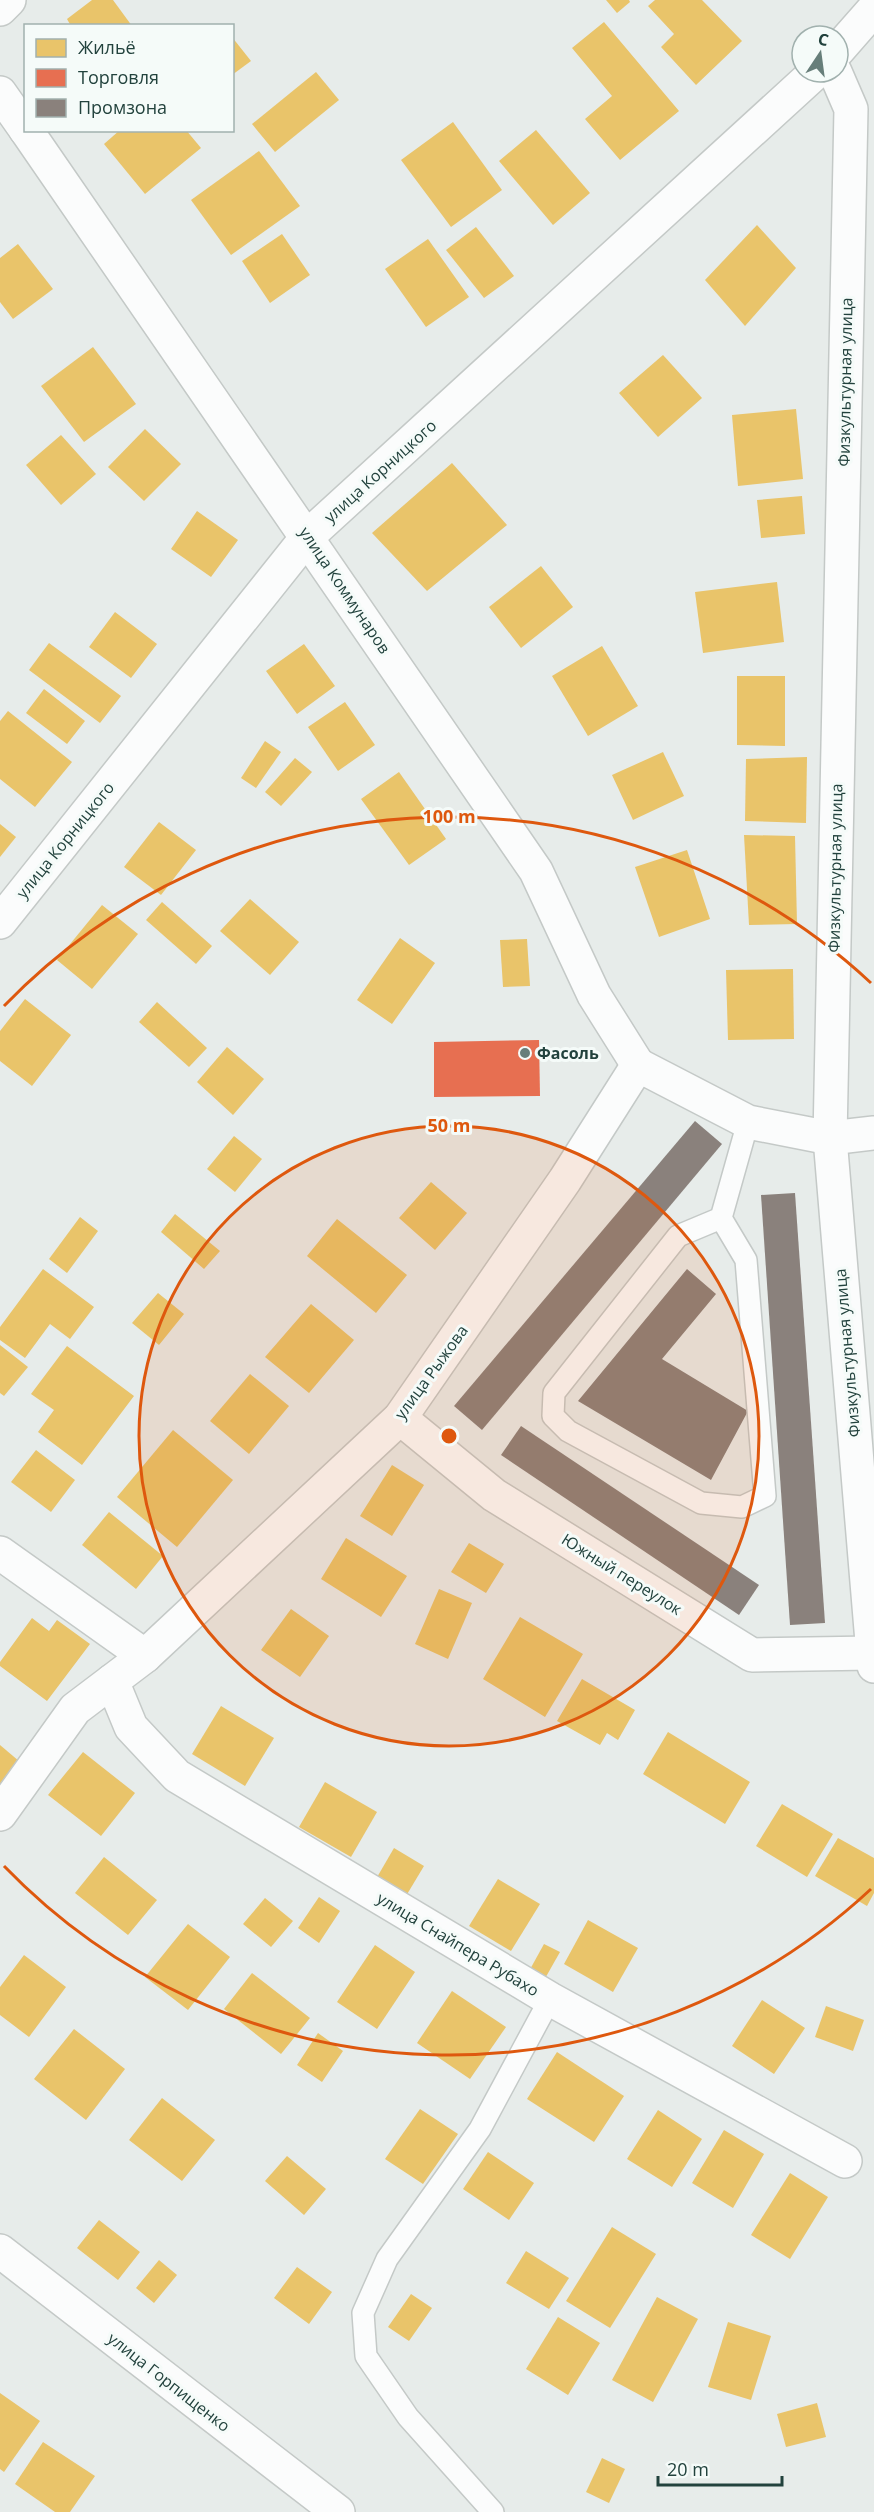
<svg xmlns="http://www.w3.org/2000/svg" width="874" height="2512" font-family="'Open Sans',sans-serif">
  <rect width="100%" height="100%" fill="#e7ecea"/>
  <g fill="#e9c46a">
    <polygon points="92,0 113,0 132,26 71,26 67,19"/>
    <polygon points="606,0 629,0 630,2 617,13"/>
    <polygon points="655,0 702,0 742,41 696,85 661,47 674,34 648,6"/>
    <polygon points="604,22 679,111 620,160 585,119 612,96 572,48"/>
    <polygon points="232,37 251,61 232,75"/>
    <polygon points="316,72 339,100 275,152 252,124"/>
    <polygon points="453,122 502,190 451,227 401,160"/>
    <polygon points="120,130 186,130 201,148 145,194 104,144"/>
    <polygon points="536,130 590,193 553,225 499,161"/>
    <polygon points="259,151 300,206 231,255 191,200"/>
    <polygon points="757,225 796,268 745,326 705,280"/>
    <polygon points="476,227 514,276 484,298 446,250"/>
    <polygon points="282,234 310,275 270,303 242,261"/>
    <polygon points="428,239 469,297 426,327 385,269"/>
    <polygon points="18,244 53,289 13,319 0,302 0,258"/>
    <polygon points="93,347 136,404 84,442 41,386"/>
    <polygon points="663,355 702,398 658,437 619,393"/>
    <polygon points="796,409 803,479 738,486 732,415"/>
    <polygon points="145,429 181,464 144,501 108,467"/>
    <polygon points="61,435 96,474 61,505 26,465"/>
    <polygon points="452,463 507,525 427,591 372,533"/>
    <polygon points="802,496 805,534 761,538 757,500"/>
    <polygon points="197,511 238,540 211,577 171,549"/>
    <polygon points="541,566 573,607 521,648 489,607"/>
    <polygon points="777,582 784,642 703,653 695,592"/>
    <polygon points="115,612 157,644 131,678 89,647"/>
    <polygon points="49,643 121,696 100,723 29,670"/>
    <polygon points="304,644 335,686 297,714 266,671"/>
    <polygon points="602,646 638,706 588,736 552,676"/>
    <polygon points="737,676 785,676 785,746 737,745"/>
    <polygon points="44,689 85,721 67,744 26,713"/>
    <polygon points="345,702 375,745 338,771 308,727"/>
    <polygon points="8,711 72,762 35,807 0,779 0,721"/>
    <polygon points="265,741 281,752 256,788 241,778"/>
    <polygon points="663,752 684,796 633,820 612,775"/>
    <polygon points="807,757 806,823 745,821 746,759"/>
    <polygon points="295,758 312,772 281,806 265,792"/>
    <polygon points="399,772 446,839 409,865 361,799"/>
    <polygon points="159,822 196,850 161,895 124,867"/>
    <polygon points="0,824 16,837 0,857"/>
    <polygon points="744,835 795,836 797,924 749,925"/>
    <polygon points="687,850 710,919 659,937 635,867"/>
    <polygon points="250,899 299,942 270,975 220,931"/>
    <polygon points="162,902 212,946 196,964 146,920"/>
    <polygon points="102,905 138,934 92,989 57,960"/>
    <polygon points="400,938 435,963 392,1024 357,1000"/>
    <polygon points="527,939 530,986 503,987 500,940"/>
    <polygon points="793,969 794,1039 728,1040 726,970"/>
    <polygon points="25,999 71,1035 32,1086 0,1061 0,1031"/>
    <polygon points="157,1002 207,1048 189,1067 139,1022"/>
    <polygon points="227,1047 264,1079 233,1115 197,1082"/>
    <polygon points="234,1136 262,1159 235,1192 207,1169"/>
    <polygon points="431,1182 467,1213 435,1250 399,1218"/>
    <polygon points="175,1214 220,1251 204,1269 161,1232"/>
    <polygon points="80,1217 98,1231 67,1273 49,1259"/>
    <polygon points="337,1219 407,1275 376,1313 307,1256"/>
    <polygon points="43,1269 94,1307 70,1339 50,1324 25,1358 0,1340 0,1327"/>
    <polygon points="158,1293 184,1314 159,1345 132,1323"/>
    <polygon points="311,1304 354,1340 309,1393 265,1357"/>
    <polygon points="0,1345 28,1367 4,1396 0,1393"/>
    <polygon points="67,1346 134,1396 82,1465 38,1432 54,1410 31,1394"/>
    <polygon points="250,1374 289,1406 249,1454 210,1421"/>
    <polygon points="173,1430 233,1480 177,1547 117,1497"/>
    <polygon points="36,1450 75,1480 51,1512 11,1482"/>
    <polygon points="392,1465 424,1485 392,1536 360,1516"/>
    <polygon points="109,1512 163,1556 136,1589 82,1545"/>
    <polygon points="346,1538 407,1576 381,1617 321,1579"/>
    <polygon points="469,1543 504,1564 486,1593 451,1572"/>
    <polygon points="439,1589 472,1603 448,1659 415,1644"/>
    <polygon points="291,1609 329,1636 300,1677 261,1650"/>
    <polygon points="520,1617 583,1654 545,1717 483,1679"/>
    <polygon points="32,1618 49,1631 57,1620 90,1644 47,1701 0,1666 0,1662"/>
    <polygon points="582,1679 635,1710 618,1740 607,1733 600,1745 557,1721"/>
    <polygon points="221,1706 274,1738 245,1786 192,1754"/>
    <polygon points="668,1732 750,1782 725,1824 643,1774"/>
    <polygon points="0,1745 26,1767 0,1797"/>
    <polygon points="83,1752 135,1793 101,1836 48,1795"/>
    <polygon points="325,1782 377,1812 351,1857 299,1827"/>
    <polygon points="782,1804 833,1834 807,1877 756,1846"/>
    <polygon points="838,1838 874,1858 874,1893 867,1906 815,1876"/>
    <polygon points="394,1848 424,1866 406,1896 376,1879"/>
    <polygon points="104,1857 157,1900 128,1935 75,1893"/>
    <polygon points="498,1879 540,1904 511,1951 469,1926"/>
    <polygon points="319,1897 340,1911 319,1943 298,1928"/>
    <polygon points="265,1898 293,1921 271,1947 243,1924"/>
    <polygon points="588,1920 638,1948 613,1992 564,1964"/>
    <polygon points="188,1924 230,1957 188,2010 145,1977"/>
    <polygon points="544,1944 560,1952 543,1982 528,1973"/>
    <polygon points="375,1945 415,1972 377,2029 337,2002"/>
    <polygon points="24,1955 66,1987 29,2037 0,2015 0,1987"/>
    <polygon points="252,1973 310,2018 281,2054 224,2009"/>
    <polygon points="452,1991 506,2027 470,2079 417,2043"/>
    <polygon points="762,2000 805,2028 774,2074 732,2046"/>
    <polygon points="826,2006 864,2020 853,2051 815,2037"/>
    <polygon points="74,2029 125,2069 86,2120 34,2079"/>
    <polygon points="318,2033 343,2051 322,2082 297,2065"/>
    <polygon points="557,2052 624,2096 594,2142 527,2099"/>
    <polygon points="162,2098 215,2140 182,2181 129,2140"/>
    <polygon points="420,2109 458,2134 423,2184 385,2159"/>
    <polygon points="658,2110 702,2139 672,2187 627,2159"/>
    <polygon points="724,2130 764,2154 733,2208 692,2183"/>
    <polygon points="488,2152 534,2183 509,2220 463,2189"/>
    <polygon points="287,2156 326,2189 304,2215 265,2181"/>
    <polygon points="790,2173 828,2197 790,2259 751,2235"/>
    <polygon points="99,2220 140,2252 118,2280 77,2248"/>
    <polygon points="612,2227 656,2254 610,2328 566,2301"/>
    <polygon points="526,2251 569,2278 549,2309 506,2283"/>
    <polygon points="159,2260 177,2275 154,2303 136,2288"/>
    <polygon points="297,2267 332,2292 309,2324 274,2298"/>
    <polygon points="411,2294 432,2308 409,2341 388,2327"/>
    <polygon points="657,2297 698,2319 653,2402 612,2380"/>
    <polygon points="558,2317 600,2343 568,2395 526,2369"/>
    <polygon points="728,2322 771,2336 751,2400 708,2387"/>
    <polygon points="0,2393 40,2421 4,2472 0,2469"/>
    <polygon points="817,2403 826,2437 786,2447 777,2414"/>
    <polygon points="43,2442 95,2476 70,2512 55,2512 15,2484"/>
    <polygon points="602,2458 625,2469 609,2503 586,2492"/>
  </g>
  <polygon fill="#e76f51" points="539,1040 540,1096 434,1097 434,1042"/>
  <g fill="#8a817c">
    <polygon points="695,1121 722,1144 482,1430 454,1406"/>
    <polygon points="795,1193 825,1623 790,1625 761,1195"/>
    <polygon points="687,1269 716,1294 662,1359 748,1411 711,1480 578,1401"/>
    <polygon points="521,1426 759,1585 739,1615 501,1455"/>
  </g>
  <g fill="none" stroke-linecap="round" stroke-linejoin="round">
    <g stroke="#c4c9c7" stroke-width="24">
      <g id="service">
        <polyline points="721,1218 678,1236 554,1393 553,1416 568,1431 701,1503 742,1507 765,1496 746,1260 721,1218 748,1122"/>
        <polyline points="493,2512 408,2417 366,2356 363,2313 387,2259 480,2129 550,1999"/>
      </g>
    </g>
    <g stroke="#c4c9c7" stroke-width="36">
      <g id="minor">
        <polyline points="0,9 9,0"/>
        <polyline points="838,50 874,9"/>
        <polyline points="835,72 851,109 830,1138 874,1666"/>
        <polyline points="0,93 26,130"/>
        <polyline points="26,130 536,871 594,995 638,1065"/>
        <polyline points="0,922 308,536 816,72"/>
        <polyline points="638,1065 748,1122 830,1138 874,1133"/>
        <polyline points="400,1418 494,1495 752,1655 872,1653"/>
        <polyline points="0,1553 145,1656"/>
        <polyline points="112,1681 131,1727 177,1776 550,1999 845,2161"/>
        <polyline points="0,1814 75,1709 145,1656 400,1418 565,1180 638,1065"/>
        <polyline points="0,2251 338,2512"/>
      </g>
    </g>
    <use href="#service" stroke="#fbfcfc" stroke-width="21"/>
    <use href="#minor" stroke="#fbfcfc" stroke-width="33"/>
  </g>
  <circle cx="449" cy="1436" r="310" fill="#de580e" fill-opacity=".12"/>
  <g fill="none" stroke="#de580e" stroke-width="3">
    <circle cx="449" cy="1436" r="310"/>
    <path d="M871 1889A619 619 0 0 1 4 1866M4 1006A619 619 0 0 1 871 983"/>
  </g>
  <circle fill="#677e7a" stroke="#f5fbf9" stroke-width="2" cx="525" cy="1053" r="6"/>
  <g text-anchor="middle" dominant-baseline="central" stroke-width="6" stroke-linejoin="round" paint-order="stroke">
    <g font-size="16" fill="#22423d" stroke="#f5fbf9">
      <text transform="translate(845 382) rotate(-89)">Физкультурная улица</text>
      <text transform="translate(380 471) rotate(-42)">улица Корницкого</text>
      <text transform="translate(345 590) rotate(56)">улица Коммунаров</text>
      <text transform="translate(65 840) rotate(-51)">улица Корницкого</text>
      <text transform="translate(835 868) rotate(-89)">Физкультурная улица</text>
      <text transform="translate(847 1353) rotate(-95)">Физкультурная улица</text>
      <text transform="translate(431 1372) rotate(-54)">улица Рыжова</text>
      <text transform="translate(622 1574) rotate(32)">Южный переулок</text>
      <text transform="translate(458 1944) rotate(31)">улица Снайпера Рубахо</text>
      <text transform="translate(169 2382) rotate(38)">улица Горпищенко</text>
    </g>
    <g font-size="16" font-weight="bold" fill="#22423d" stroke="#f5fbf9" text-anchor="start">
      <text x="537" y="1053">Фасоль</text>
    </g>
  </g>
  <circle cx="449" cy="1436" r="9" fill="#de580e" stroke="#f5fbf9" stroke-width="3"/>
  <g font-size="18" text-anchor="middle" font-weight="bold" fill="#de580e" stroke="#f5fbf9" stroke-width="6" stroke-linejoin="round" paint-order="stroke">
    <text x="449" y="823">100 m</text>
    <text x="449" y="1132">50 m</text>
  </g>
  <rect x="24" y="24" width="210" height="108" fill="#f5fbf9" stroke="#a1b1ae" stroke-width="1.5"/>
  <rect x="36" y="39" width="30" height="18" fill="#e9c46a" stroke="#a1b1ae" stroke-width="1.5"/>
  <text x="78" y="54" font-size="18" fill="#22423d">Жильё</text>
  <rect x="36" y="69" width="30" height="18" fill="#e76f51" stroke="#a1b1ae" stroke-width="1.5"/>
  <text x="78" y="84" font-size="18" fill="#22423d">Торговля</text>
  <rect x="36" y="99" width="30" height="18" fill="#8a817c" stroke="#a1b1ae" stroke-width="1.5"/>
  <text x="78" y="114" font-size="18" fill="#22423d">Промзона</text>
  <g transform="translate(820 54) rotate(13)"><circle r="28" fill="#f5fbf9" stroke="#a1b1ae" stroke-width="1.5"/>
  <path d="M0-4.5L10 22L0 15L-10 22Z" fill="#677e7a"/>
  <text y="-9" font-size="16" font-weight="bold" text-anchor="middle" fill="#22423d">С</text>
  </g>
  <path d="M658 2476v9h124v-9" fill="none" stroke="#22423d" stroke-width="3"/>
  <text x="667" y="2476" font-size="18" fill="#22423d" stroke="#f5fbf9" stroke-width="4.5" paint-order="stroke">20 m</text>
</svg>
